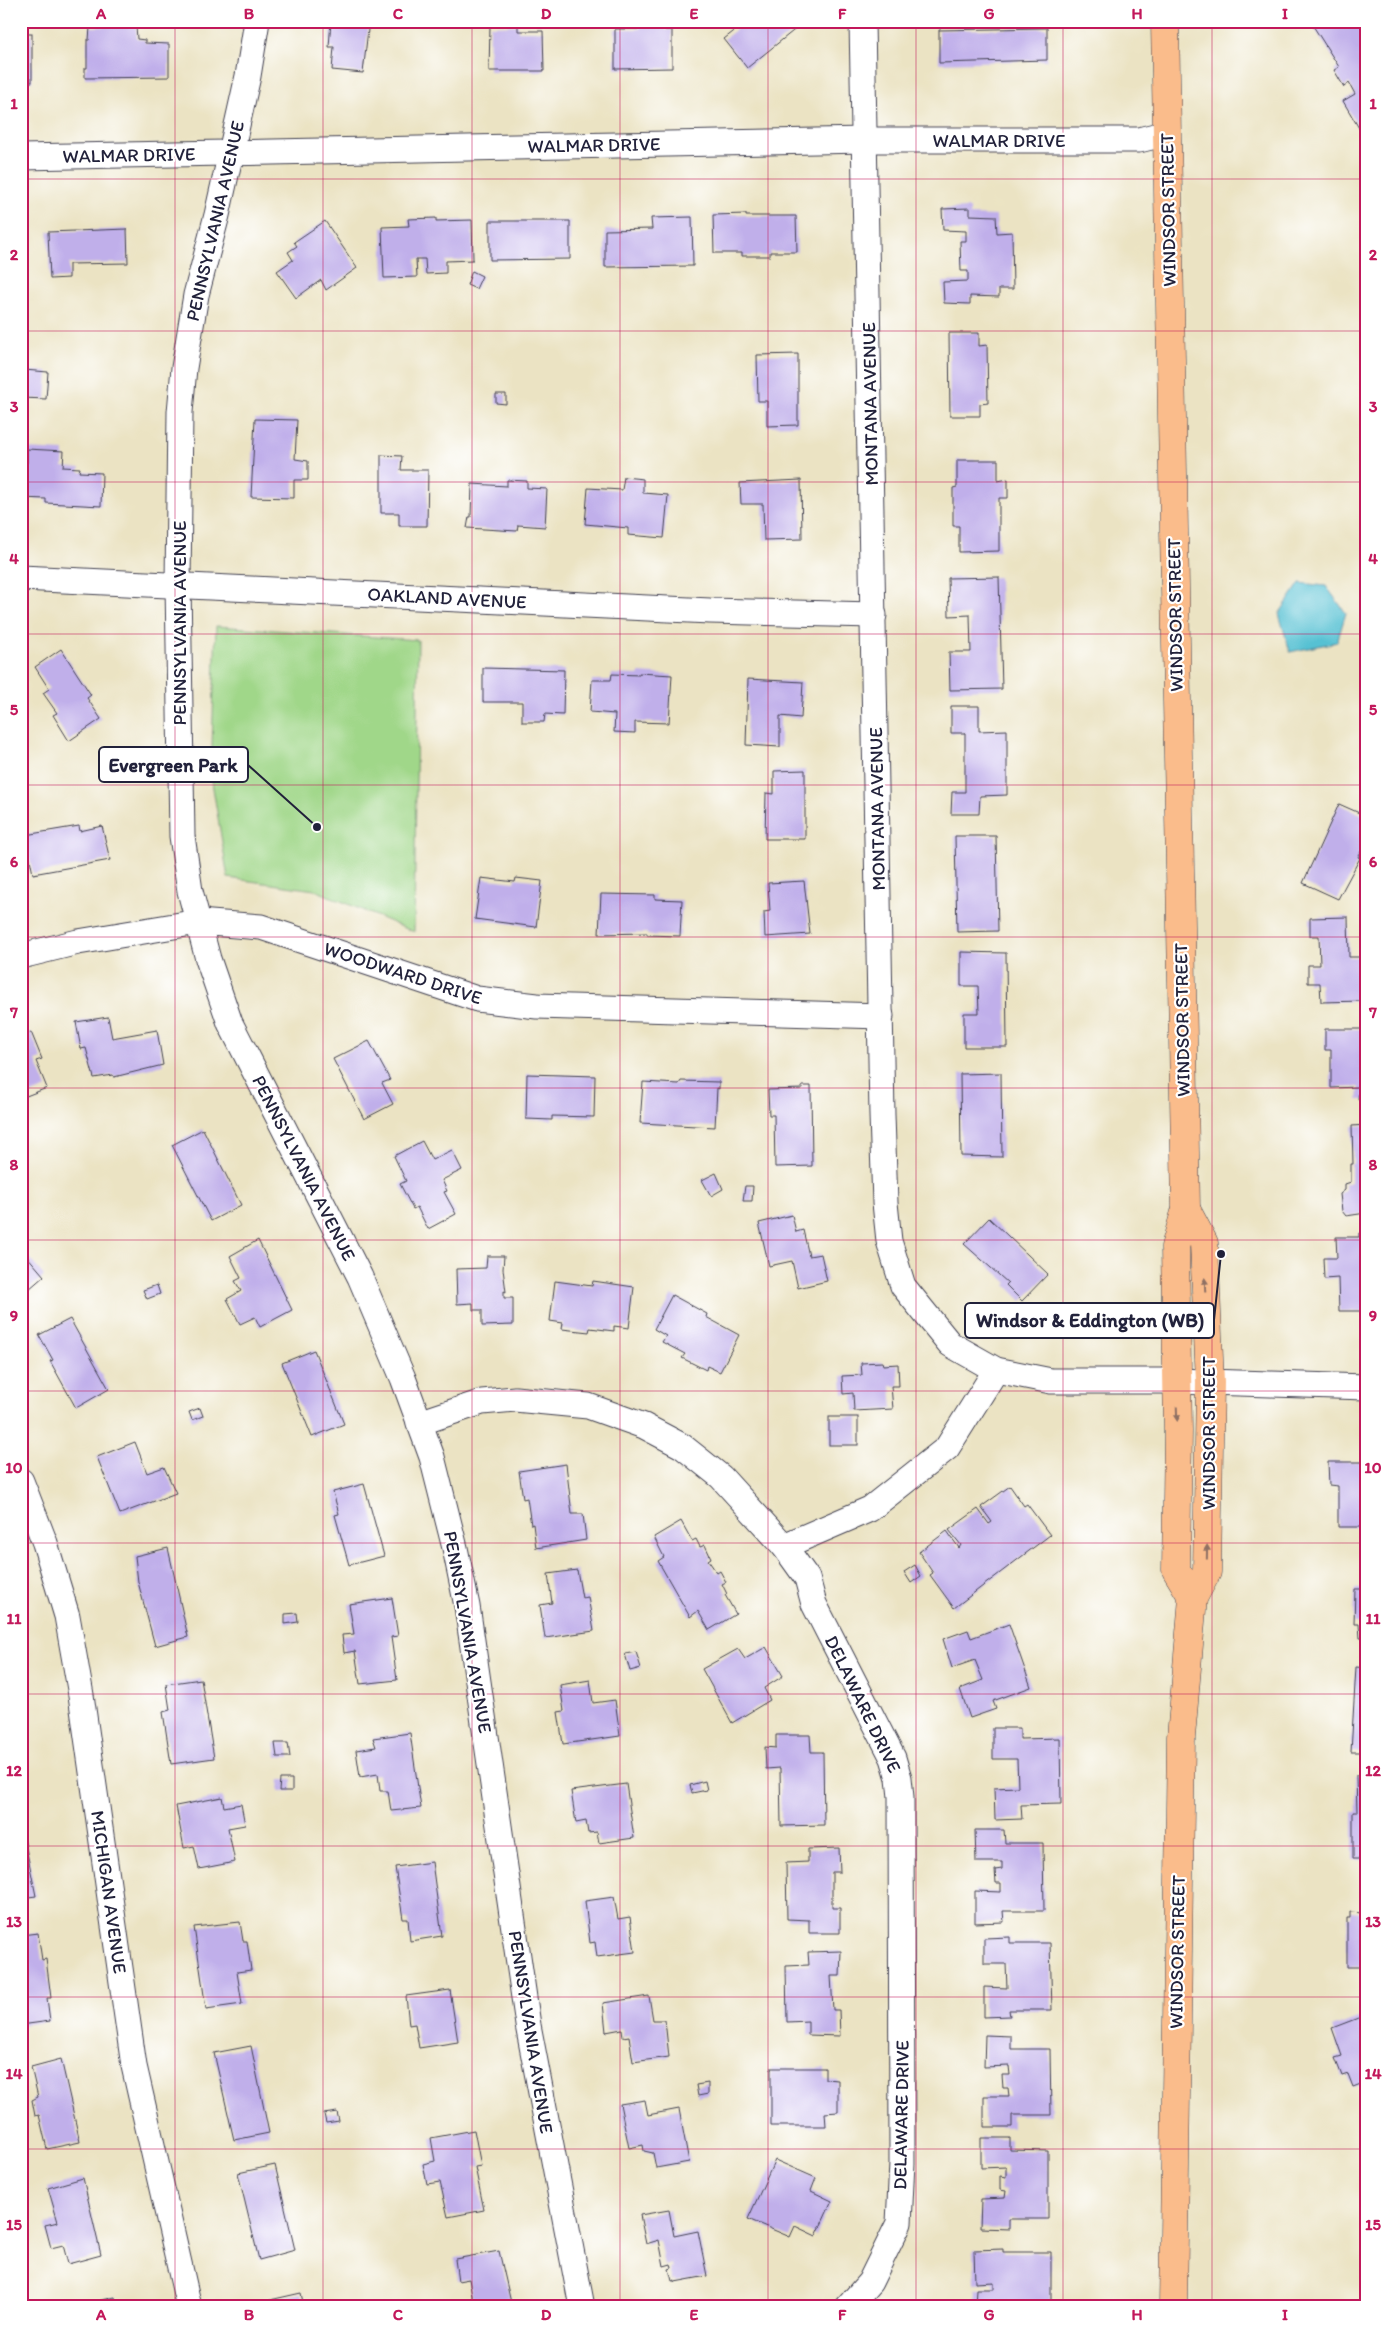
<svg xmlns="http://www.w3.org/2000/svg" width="1387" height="2328" font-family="Itim,sans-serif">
  <rect width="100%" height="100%" fill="#fff"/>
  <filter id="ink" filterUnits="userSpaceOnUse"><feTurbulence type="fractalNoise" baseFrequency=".02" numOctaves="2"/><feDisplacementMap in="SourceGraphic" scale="10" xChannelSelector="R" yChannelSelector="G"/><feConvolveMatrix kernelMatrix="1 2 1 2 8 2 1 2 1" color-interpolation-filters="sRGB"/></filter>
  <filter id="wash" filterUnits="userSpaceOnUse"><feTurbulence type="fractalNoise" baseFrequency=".0096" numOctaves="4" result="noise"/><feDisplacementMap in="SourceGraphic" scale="20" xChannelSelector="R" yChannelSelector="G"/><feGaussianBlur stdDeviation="1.12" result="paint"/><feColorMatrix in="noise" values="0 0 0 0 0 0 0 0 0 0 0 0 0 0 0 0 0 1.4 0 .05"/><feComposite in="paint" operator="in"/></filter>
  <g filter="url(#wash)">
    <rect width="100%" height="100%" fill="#ebe3c3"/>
    <polygon fill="#a0d789" stroke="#617c62" points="216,626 418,640 414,932 315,890 228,878 211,776"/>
    <polygon fill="#57c1d3" stroke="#3c7287" points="1300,583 1326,586 1346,613 1337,642 1290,652 1279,614"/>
    <g id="blocks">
      <g fill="#c0afea">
        <polygon points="331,21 369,21 363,73 332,70 334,47 329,47"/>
        <polygon points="747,21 794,21 798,27 747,68 724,39"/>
        <polygon points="1310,21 1366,21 1366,134 1363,135 1343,101 1355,94 1349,83 1344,87 1334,70 1339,67"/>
        <polygon points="664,22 665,30 672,30 672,68 615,69 615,29 640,29 639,23"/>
        <polygon points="518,25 518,31 543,31 544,71 489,71 490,26"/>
        <polygon points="136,26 137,39 145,40 145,43 169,44 169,77 85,78 85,68 87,68 87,40 89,40 90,27"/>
        <polygon points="1047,28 1047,60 939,63 939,30"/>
        <rect x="21" y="34" width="11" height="48"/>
        <polygon points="970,208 970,215 996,216 997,233 1012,232 1013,289 999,289 999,297 970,296 970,304 944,303 943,282 968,281 968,271 961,271 960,241 966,241 966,231 943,230 942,209"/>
        <polygon points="746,214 746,216 796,216 797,252 770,252 770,256 742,256 742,253 714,253 713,215"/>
        <polygon points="692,217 693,266 605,267 605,230 652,229 651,218"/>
        <polygon points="436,218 436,221 472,220 473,260 446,261 446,273 426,274 425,259 416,259 417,277 384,278 382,227 409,226 408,219"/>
        <polygon points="325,221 357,268 326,290 321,280 296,298 277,271 293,260 288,252 297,246 294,242"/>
        <polygon points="490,221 570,221 570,259 490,260"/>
        <polygon points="127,229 128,263 69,264 69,278 50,279 48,232"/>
        <polygon points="472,271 482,276 476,289 467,285"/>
        <polygon points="949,333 979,333 979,346 987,345 988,403 980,404 980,416 950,416"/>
        <polygon points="798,354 798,425 767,426 767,401 758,401 757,355"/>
        <polygon points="24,370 48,372 46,399 22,398"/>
        <polygon points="496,394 506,394 506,404 496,403"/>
        <polygon points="255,419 297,420 295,459 308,461 308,480 294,480 294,498 251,497"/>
        <polygon points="27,449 64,451 63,467 80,468 79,472 102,473 101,506 46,503 46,499 21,498 23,463 27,463"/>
        <polygon points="381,455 402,456 401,470 428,470 427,526 399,526 399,513 381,513"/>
        <polygon points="957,460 998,460 998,481 1008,479 1008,498 999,498 999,551 959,552 959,526 953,526 953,488 957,487"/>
        <polygon points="624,477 643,479 643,493 668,495 664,538 628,535 628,528 585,524 588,488 622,490"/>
        <polygon points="507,480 527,481 527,488 547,489 545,527 518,525 517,531 467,528 469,517 471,517 472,484 507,486"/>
        <polygon points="801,480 802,539 764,540 763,504 741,504 740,483"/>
        <polygon points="999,577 1002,689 950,690 949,652 971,652 970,615 949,616 948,578"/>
        <polygon points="61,649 91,695 87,698 101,719 69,741 53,715 57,713 43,693 49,689 35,667"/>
        <polygon points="483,668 564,670 563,715 545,714 544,722 522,722 522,702 483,702"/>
        <polygon points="639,673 672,675 669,723 635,722 635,733 614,732 615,714 590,712 592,680 611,680 612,674 639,675"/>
        <polygon points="748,679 803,682 801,718 780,716 780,747 746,745"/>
        <polygon points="951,706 979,706 979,731 1007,730 1007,795 980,796 979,814 951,814 952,792 965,792 965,733 951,733"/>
        <polygon points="805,770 805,839 765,839 766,793 774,794 774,771"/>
        <polygon points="1339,804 1366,816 1366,842 1358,857 1360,858 1338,899 1303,883"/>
        <polygon points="79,826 80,831 102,826 110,860 33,874 25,835"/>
        <polygon points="955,836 996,836 998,931 957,932"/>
        <polygon points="481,878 515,882 516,878 542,881 536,927 475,919"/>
        <polygon points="804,881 810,934 765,937 764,912 770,911 768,883"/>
        <polygon points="601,894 655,895 655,899 682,900 680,936 647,935 647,933 599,934"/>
        <polygon points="1348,917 1349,957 1362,957 1363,1001 1321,1002 1320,983 1308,983 1308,965 1320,965 1319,936 1310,936 1310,918"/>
        <polygon points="961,952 1006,953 1007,1047 964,1047 964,1013 979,1013 978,986 961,986"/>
        <polygon points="108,1017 112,1038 157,1030 163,1065 114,1077 113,1075 94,1078 86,1048 81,1049 76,1022"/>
        <polygon points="1325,1029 1366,1029 1366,1100 1358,1100 1359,1087 1331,1088 1331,1050 1325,1050"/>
        <polygon points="31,1032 42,1059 36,1061 47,1088 21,1098 21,1035"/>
        <polygon points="369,1041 390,1080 382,1083 393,1104 364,1119 333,1059"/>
        <polygon points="1001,1073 1002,1157 961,1156 960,1074"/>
        <polygon points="527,1074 595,1076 594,1117 552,1116 552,1120 526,1119"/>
        <polygon points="681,1081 719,1082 719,1089 717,1088 715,1127 640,1123 643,1082 679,1084"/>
        <polygon points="802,1086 811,1086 812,1166 775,1167 774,1115 769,1115 768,1090 802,1089"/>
        <polygon points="1366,1125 1366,1213 1346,1216 1342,1211 1340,1194 1345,1190 1345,1184 1351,1182 1351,1164 1353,1164 1352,1126"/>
        <polygon points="203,1129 241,1205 211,1221 172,1145"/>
        <polygon points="422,1141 432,1160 452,1150 462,1170 442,1180 447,1191 444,1192 456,1214 428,1229 417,1207 413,1209 400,1184 406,1181 394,1156"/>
        <polygon points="716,1173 723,1189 711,1196 702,1180"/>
        <polygon points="745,1186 753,1186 752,1201 743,1201"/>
        <polygon points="792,1215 796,1232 803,1230 809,1256 821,1254 827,1281 798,1288 792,1261 769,1266 759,1223"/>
        <polygon points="989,1218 1048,1274 1022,1301 1006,1285 1008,1283 964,1244"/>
        <polygon points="1359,1233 1366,1233 1366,1311 1339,1311 1338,1278 1324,1279 1323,1258 1337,1258 1336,1237 1359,1237"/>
        <polygon points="258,1240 292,1310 260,1327 255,1317 240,1324 227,1299 241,1291 235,1281 241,1278 230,1256"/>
        <polygon points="21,1249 44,1276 21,1296"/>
        <polygon points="487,1256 504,1256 503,1269 506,1292 504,1291 504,1298 513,1298 513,1325 482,1326 482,1310 473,1310 473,1303 457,1304 456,1269 486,1268"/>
        <polygon points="555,1281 592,1286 593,1281 634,1287 629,1328 614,1326 614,1331 590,1328 589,1332 562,1329 563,1323 550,1321"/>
        <polygon points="157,1285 160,1294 147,1299 143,1290"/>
        <polygon points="672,1295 707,1314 706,1317 739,1335 720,1372 707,1366 706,1370 682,1358 685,1354 662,1342 666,1336 654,1329"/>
        <polygon points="70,1319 109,1389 76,1408 50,1361 53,1360 39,1335"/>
        <polygon points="314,1350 344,1424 312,1437 282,1363"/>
        <polygon points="882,1362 883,1365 898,1364 899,1386 891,1386 893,1409 854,1411 853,1393 843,1394 842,1376 862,1375 861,1363"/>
        <polygon points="200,1408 203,1416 192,1420 189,1412"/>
        <rect x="829" y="1417" width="29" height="28"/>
        <polygon points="135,1442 147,1473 164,1467 176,1493 120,1514 97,1457"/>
        <polygon points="1328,1462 1366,1462 1366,1527 1338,1527 1338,1486 1329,1485"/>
        <polygon points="566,1464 572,1514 583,1514 586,1540 536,1548 533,1524 531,1525 527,1498 523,1499 519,1471"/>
        <polygon points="364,1484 384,1556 349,1565 335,1515 339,1514 333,1492"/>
        <polygon points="1010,1486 1024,1506 1027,1504 1050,1535 954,1608 930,1575 933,1573 919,1552 947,1531 959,1548 961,1545 949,1530 978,1509 989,1524 992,1522 981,1507"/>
        <polygon points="681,1521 692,1541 696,1539 700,1547 705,1545 711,1558 708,1560 717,1573 720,1571 726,1582 722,1584 727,1594 725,1595 736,1614 709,1630 698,1611 690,1617 658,1561 664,1557 654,1537"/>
        <polygon points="168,1548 188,1637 155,1646 138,1582 135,1556"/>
        <polygon points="915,1565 921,1576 911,1583 904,1572"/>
        <polygon points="577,1570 582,1598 588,1597 594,1631 545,1638 540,1605 552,1603 548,1574"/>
        <polygon points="1355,1589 1366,1589 1366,1638 1360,1638 1359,1624 1354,1624"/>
        <polygon points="392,1598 398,1636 391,1637 397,1680 360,1684 355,1651 344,1653 342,1635 354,1634 349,1604"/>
        <polygon points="297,1613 298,1622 285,1624 285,1614"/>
        <polygon points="1009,1624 1031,1687 993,1701 996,1709 970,1718 960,1689 983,1680 975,1660 952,1668 943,1639 968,1630 971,1638"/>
        <polygon points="766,1647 783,1676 764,1688 770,1700 732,1723 702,1669 738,1649 745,1659"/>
        <polygon points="636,1652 641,1668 630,1671 625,1654"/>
        <polygon points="1356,1667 1366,1668 1366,1752 1351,1752"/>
        <polygon points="201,1679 214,1758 171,1764 163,1712 170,1710 166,1684"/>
        <polygon points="590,1680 593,1703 615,1700 620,1736 563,1744 558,1712 564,1711 560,1685"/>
        <polygon points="993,1728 1020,1728 1020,1739 1060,1738 1061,1804 1021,1805 1022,1819 995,1820 994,1788 1018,1787 1017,1759 993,1759"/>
        <polygon points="410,1733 421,1808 391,1811 388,1791 380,1791 378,1774 360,1777 356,1750 376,1747 373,1738"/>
        <polygon points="776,1735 810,1735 811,1752 823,1752 824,1825 781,1826 780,1768 766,1769 765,1747 776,1748"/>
        <polygon points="275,1743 288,1743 290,1757 277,1757"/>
        <polygon points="1366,1774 1366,1859 1353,1859 1353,1812 1357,1812 1356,1775"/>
        <polygon points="280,1779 292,1779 292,1791 279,1791"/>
        <polygon points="705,1781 707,1790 692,1793 690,1785"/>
        <polygon points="626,1784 634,1838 599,1843 597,1832 588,1833 586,1821 576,1823 571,1791"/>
        <polygon points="222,1797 224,1807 241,1804 245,1825 228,1828 235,1862 199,1869 194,1846 184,1848 176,1806"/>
        <polygon points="21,1823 36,1896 21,1898"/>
        <polygon points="975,1830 1004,1830 1005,1843 1043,1843 1044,1911 1003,1911 1004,1922 975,1923 975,1891 1001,1892 1001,1883 996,1883 995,1870 1002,1869 1002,1862 976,1862"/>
        <polygon points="839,1848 840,1872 832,1872 832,1908 840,1908 840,1933 809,1933 809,1920 787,1919 786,1863 808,1862 808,1849"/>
        <polygon points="432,1862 442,1936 410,1941 408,1919 403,1919 395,1867"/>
        <polygon points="1362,1883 1366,1883 1366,1967 1347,1967 1347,1918 1350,1918 1350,1912 1362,1913"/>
        <polygon points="614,1897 618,1919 630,1917 635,1952 597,1957 595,1942 590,1943 585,1901"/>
        <polygon points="240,1922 243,1941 247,1941 251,1970 237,1972 242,2004 206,2009 194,1927"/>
        <polygon points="38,1933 42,1960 46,1959 51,1998 47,1998 50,2021 21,2025 21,1935"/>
        <polygon points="1010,1937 1010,1943 1050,1943 1052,2010 1009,2010 1010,2016 984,2017 984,1987 1007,1988 1006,1964 984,1964 984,1938"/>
        <polygon points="841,1951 840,1976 831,1976 833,2010 839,2010 840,2036 808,2035 808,2021 787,2022 786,1966 809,1965 808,1952"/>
        <polygon points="450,1990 458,2042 419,2048 415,2024 409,2025 406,1996"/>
        <polygon points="649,1996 653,2020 665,2020 669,2057 633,2062 629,2036 623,2037 622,2029 606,2032 603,2003"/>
        <polygon points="1366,2015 1366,2082 1353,2087 1348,2074 1342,2076 1335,2058 1342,2056 1332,2028"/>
        <polygon points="985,2035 1011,2036 1011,2049 1050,2049 1051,2115 1012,2115 1012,2127 984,2127 984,2096 1009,2096 1008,2088 1003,2088 1002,2075 1010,2075 1009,2066 984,2067"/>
        <polygon points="251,2046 269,2133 234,2140 214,2053"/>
        <polygon points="61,2059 80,2142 47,2149 39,2115 35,2116 32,2100 38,2097 31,2067"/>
        <polygon points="771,2068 825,2068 825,2079 838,2080 838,2112 825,2113 826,2126 771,2126"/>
        <polygon points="708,2083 708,2094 698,2096 696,2085"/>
        <polygon points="645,2100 648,2115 679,2109 689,2162 656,2168 653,2153 644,2151 643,2145 629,2148 620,2104"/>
        <polygon points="337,2112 339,2121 326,2123 324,2114"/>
        <polygon points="474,2130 481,2166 475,2167 484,2210 448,2217 440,2182 427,2184 423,2164 435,2161 431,2138"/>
        <polygon points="981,2138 1010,2138 1010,2150 1048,2151 1048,2219 1009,2219 1009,2229 980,2228 981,2199 1005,2198 1006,2191 1000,2190 1000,2176 1006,2177 1006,2167 981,2168"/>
        <polygon points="775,2160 816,2178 811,2191 832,2201 816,2236 795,2226 790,2237 748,2219"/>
        <polygon points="275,2165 295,2250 259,2260 238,2173"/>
        <polygon points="83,2178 101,2255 68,2264 63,2245 51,2248 45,2225 58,2222 48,2188"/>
        <polygon points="669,2210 674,2236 698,2231 707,2276 675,2282 675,2280 672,2281 669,2269 672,2268 671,2264 664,2266 659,2240 646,2244 640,2215"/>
        <polygon points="1003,2249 1003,2252 1051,2252 1051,2307 975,2307 976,2289 994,2289 994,2282 975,2283 974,2250"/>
        <polygon points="499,2251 512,2307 474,2307 469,2279 458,2281 455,2259"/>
        <polygon points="301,2293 304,2307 271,2307 270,2300"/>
        <polygon points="115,2297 117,2307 81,2307 80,2305"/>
      </g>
    </g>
  </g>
  <g filter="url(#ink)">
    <use href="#blocks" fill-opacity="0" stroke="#403f4f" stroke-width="1"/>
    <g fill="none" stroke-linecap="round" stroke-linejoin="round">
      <g stroke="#403f4f" stroke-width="27">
        <g id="minor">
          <polyline points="257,21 248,76 217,215 196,295 184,368 180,412 178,584 182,836 190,891 208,959 230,1023 360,1277 403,1378 432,1457 455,1548 467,1606 528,2025 582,2307"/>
          <polyline points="862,21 882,1115 885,1203 889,1241 903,1286 950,1344 996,1370 1051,1381 1176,1381 1366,1387"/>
          <polyline points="21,157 864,140 1139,140 1167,133"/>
          <polyline points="21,578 710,611 874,615"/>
          <polyline points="21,956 78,942 198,922 261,927 477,999 537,1006 881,1016"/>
          <polyline points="419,1423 482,1402 515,1399 588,1406 644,1426 682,1446 721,1477 784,1546 807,1578 814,1604 893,1758 899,1778 901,1797 902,2163 899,2223 870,2282 848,2307"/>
          <polyline points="21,1481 45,1543 67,1616 81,1695 134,2066 189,2307"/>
          <polyline points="784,1546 870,1509 947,1448 996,1370"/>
        </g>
      </g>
      <g stroke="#403f4f" stroke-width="29">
        <g id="primary">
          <polyline points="1165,21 1186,1209 1175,1247 1178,1431 1176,1570 1193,1598"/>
          <polyline points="1173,2307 1181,1737 1193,1598 1207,1572 1210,1382 1204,1243 1186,1209"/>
        </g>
      </g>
      <use href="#minor" stroke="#fff" stroke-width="25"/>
      <use href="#primary" stroke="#fabc8b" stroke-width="28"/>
    </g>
    <defs><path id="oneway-solid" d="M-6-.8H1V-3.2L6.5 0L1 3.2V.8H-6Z" transform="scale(1.25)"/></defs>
    <g fill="#8e6f63">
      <use href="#oneway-solid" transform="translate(1205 1285) rotate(-92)"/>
      <use href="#oneway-solid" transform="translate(1177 1414) rotate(88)"/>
      <use href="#oneway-solid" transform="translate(1207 1552) rotate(-89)"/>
    </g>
  </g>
  <path fill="none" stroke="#c2185b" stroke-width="1" stroke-opacity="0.55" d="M175 21V2307M323 21V2307M472 21V2307M620 21V2307M768 21V2307M916 21V2307M1063 21V2307M1212 21V2307M21 179H1366M21 331H1366M21 482H1366M21 634H1366M21 785H1366M21 937H1366M21 1088H1366M21 1240H1366M21 1391H1366M21 1543H1366M21 1694H1366M21 1846H1366M21 1997H1366M21 2149H1366"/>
  <g text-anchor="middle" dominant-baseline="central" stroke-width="4.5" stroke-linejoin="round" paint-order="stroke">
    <g font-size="19" fill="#22223b" stroke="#fff">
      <text x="999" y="140">WALMAR DRIVE</text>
      <text transform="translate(594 145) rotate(-1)">WALMAR DRIVE</text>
      <text transform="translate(129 155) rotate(-1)">WALMAR DRIVE</text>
      <text transform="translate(1168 210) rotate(-91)">WINDSOR STREET</text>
      <text transform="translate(215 221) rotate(-77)">PENNSYLVANIA AVENUE</text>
      <text transform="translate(870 404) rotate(-91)">MONTANA AVENUE</text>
      <text transform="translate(447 598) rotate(3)">OAKLAND AVENUE</text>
      <text transform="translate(1175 615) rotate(-91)">WINDSOR STREET</text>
      <text transform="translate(179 623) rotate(-90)">PENNSYLVANIA AVENUE</text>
      <text transform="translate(877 809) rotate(-91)">MONTANA AVENUE</text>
      <text transform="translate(403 973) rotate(18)">WOODWARD DRIVE</text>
      <text transform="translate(1182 1020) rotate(-91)">WINDSOR STREET</text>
      <text transform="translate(304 1168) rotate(63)">PENNSYLVANIA AVENUE</text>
      <text transform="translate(1208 1433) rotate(-90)">WINDSOR STREET</text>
      <text transform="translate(468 1632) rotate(80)">PENNSYLVANIA AVENUE</text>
      <text transform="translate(863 1704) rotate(64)">DELAWARE DRIVE</text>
      <text transform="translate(109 1892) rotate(82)">MICHIGAN AVENUE</text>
      <text transform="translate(1177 1952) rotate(-89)">WINDSOR STREET</text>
      <text transform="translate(531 2032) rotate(81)">PENNSYLVANIA AVENUE</text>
      <text transform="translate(901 2115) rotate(-89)">DELAWARE DRIVE</text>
    </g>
  </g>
  <path fill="none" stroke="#22223b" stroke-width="2" d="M317 827L248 765M1221 1254L1214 1320"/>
  <g fill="#22223b" stroke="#fff" stroke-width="2">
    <circle cx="317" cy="827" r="5"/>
    <circle cx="1221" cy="1254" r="5"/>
  </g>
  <g fill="#fff" stroke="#22223b" stroke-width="2">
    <rect x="99" y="747" width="149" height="35" rx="5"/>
    <rect x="965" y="1303" width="249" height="35" rx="5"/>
  </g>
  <g font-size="20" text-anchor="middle" font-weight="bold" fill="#22223b">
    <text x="173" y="772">Evergreen Park</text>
    <text x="1090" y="1327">Windsor &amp; Eddington (WB)</text>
  </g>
  <rect width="1387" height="2328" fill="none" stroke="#fff" stroke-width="55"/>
  <rect x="28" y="28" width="1332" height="2272" fill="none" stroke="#c2185b" stroke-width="2"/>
  <g font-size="16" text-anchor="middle" font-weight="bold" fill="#c2185b">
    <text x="101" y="19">A</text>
    <text x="249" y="19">B</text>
    <text x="398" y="19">C</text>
    <text x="546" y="19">D</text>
    <text x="694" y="19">E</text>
    <text x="842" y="19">F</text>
    <text x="989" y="19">G</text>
    <text x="1137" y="19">H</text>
    <text x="1285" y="19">I</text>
    <text x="14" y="109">1</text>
    <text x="1373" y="109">1</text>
    <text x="14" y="260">2</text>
    <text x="1373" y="260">2</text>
    <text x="14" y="412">3</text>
    <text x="1373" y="412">3</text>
    <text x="14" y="564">4</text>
    <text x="1373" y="564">4</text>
    <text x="14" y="715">5</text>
    <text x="1373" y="715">5</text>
    <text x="14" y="867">6</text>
    <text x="1373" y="867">6</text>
    <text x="14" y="1018">7</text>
    <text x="1373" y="1018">7</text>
    <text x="14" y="1170">8</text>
    <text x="1373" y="1170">8</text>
    <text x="14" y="1321">9</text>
    <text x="1373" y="1321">9</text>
    <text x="14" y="1473">10</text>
    <text x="1373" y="1473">10</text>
    <text x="14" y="1624">11</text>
    <text x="1373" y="1624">11</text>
    <text x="14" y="1776">12</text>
    <text x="1373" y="1776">12</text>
    <text x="14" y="1927">13</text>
    <text x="1373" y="1927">13</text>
    <text x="14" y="2079">14</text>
    <text x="1373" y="2079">14</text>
    <text x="14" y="2230">15</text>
    <text x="1373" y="2230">15</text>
    <text x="101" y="2320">A</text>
    <text x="249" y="2320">B</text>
    <text x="398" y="2320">C</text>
    <text x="546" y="2320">D</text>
    <text x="694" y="2320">E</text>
    <text x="842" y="2320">F</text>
    <text x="989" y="2320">G</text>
    <text x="1137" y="2320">H</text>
    <text x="1285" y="2320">I</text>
  </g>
</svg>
